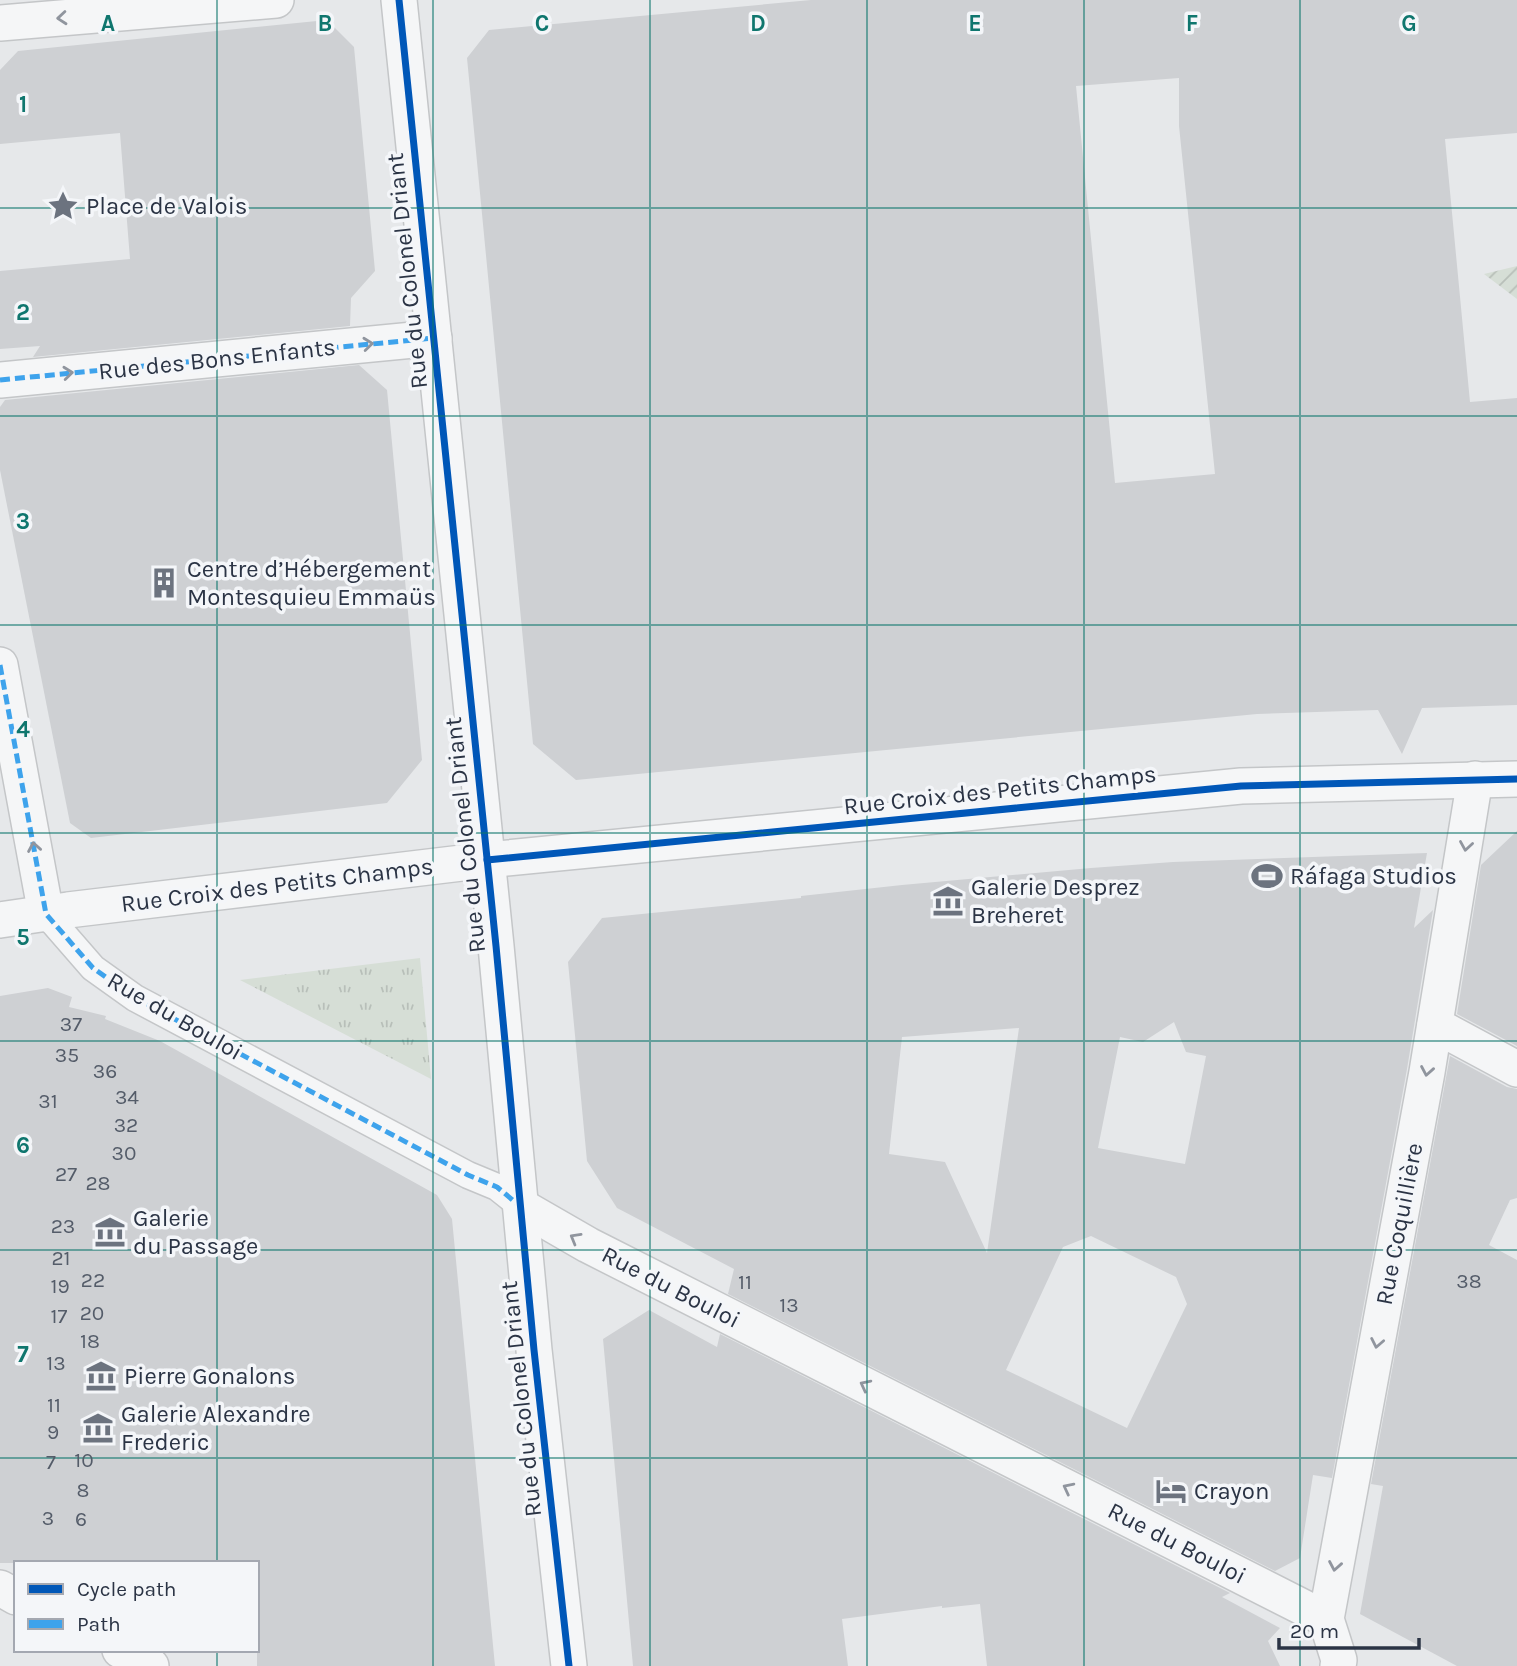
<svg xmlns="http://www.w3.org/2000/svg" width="1517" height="1666" font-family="Karla,sans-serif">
  <defs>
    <pattern id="grass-tufts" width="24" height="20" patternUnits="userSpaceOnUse" patternTransform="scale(1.75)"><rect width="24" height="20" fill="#d6ded6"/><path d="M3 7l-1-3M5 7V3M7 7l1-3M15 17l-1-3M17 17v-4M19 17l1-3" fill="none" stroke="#b8bfb9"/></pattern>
    <pattern id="garden-furrows" width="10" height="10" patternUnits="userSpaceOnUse" patternTransform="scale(1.75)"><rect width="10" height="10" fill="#d6ded6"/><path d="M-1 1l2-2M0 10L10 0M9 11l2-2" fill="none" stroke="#b8bfb9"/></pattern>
  </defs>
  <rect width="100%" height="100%" fill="#e6e8ea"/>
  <polygon fill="url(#grass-tufts)" points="420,958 431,1079 240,980"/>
  <polygon fill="url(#garden-furrows)" points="1517,266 1517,299 1484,274"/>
  <g fill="#ced0d3" fill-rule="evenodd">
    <path d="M811 0H1517V133L1445 139 1470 402 1517 398V705L1422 708 1402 754 1378 710 1257 714 576 780 533 744 467 58 489 30ZM1179 78V126L1215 474 1115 483 1076 86Z"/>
    <polygon points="327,20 354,47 375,271 351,298 350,326 33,357 40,346 0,349 0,271 130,259 120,133 0,144 0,70 18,51"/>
    <polygon points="359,365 387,390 422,760 387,803 91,838 70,823 0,470 0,407 5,400"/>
    <polygon points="1517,831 1517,1046 1457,1014 1481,865"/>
    <path d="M1427 853 1414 928 1433 910 1407 1069 1332 1478 1313 1475 1300 1558 1275 1571 728 1294 734 1269 617 1208 587 1161 568 962 602 918 801 898V896L902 885 1091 868 1173 862ZM1174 1022 1186 1052 1206 1056 1185 1164 1098 1148 1120 1037 1143 1042ZM1019 1028 987 1253 945 1162 889 1154 902 1037ZM1091 1236 1176 1277 1187 1304 1127 1428 1006 1370 1063 1247Z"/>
    <polygon points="48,988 72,997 69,1007 106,1016 105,1019 160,1041 437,1195 452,1219 495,1666 257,1666 257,1563 0,1563 0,996"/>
    <polygon points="1450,1056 1507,1087 1517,1089 1517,1198 1510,1200 1489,1245 1517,1260 1517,1666 1457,1666 1360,1614 1383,1486 1371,1484"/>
    <polygon points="649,1310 717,1347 720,1334 1230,1593 1222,1597 1280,1628 1268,1641 1280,1666 987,1666 980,1604 942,1608 942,1606 842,1619 848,1666 633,1666 603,1339"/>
  </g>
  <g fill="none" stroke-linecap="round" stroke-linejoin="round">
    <g stroke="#c4c6c8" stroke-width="29">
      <polyline id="pedestrian" points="46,914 93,968 135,998 468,1175 497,1187 522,1207"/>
    </g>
    <g stroke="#c4c6c8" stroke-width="38">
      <g id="minor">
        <polyline points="399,0 496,946 534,1350 569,1666"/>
        <polyline points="0,23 276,0"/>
        <polyline points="0,380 434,338"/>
        <polyline points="0,665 46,914"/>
        <polyline points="0,920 68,910 487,860 1241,786 1517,779"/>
        <polyline points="1435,1025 1517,1069"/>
        <polyline points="522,1207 588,1245 1326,1619"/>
        <polyline points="0,1588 16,1597"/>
        <polyline points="120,1650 151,1666"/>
        <polyline points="1338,1666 1339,1660 1326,1619 1427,1072 1475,779"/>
      </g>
    </g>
    <use href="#pedestrian" stroke="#f5f6f7" stroke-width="26"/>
    <use href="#minor" stroke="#f5f6f7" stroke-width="35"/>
    <g stroke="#3ea3ec" stroke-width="5" stroke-dasharray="10 5" stroke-linecap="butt">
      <polyline points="0,380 434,338"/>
      <polyline points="0,665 46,914 93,968 135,998 468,1175 497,1187 521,1207"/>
    </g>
    <g stroke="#f4f6f9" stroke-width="11">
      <g id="cycleway">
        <polyline points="399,0 496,946 534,1350 569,1666"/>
        <polyline points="487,860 1241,786 1517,779"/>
      </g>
    </g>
    <use href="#cycleway" stroke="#0057b8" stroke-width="7"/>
  </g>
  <defs><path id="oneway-chevron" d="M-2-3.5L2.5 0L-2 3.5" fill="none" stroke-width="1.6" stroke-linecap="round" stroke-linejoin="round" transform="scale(1.75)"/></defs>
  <g stroke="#90959e">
    <use href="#oneway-chevron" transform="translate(62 18) rotate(175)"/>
    <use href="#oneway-chevron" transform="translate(368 344) rotate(-6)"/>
    <use href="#oneway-chevron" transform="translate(68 373) rotate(-6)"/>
    <use href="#oneway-chevron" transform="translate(1466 846) rotate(99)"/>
    <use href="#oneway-chevron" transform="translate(34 847) rotate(-100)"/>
    <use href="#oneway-chevron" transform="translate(1427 1071) rotate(100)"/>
    <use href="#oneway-chevron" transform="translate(575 1238) rotate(-150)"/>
    <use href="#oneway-chevron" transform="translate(1377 1343) rotate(101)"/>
    <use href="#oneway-chevron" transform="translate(865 1385) rotate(-153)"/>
    <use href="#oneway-chevron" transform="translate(1068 1488) rotate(-153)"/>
    <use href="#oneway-chevron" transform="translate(1335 1566) rotate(100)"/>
  </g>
  <path fill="none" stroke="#0f766e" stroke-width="2" stroke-opacity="0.55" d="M217 0V1563M433 0V1666M650 0V1666M867 0V1666M1084 0V1666M1300 0V1666M0 208H1517M0 416H1517M0 625H1517M0 833H1517M0 1041H1517M0 1250H1517M0 1458H1517M217 1650V1666"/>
  <defs>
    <g id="sight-bare" transform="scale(2.415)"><path d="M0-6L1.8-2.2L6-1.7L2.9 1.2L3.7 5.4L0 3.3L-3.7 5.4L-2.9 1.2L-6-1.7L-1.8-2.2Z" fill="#6c737f" stroke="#f4f6f9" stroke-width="2.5" paint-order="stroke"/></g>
    <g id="building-bare" transform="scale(2.415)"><path d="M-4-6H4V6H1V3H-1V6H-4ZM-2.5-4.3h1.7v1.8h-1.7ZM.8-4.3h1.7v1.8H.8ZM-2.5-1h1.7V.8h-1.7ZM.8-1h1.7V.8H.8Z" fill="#6c737f" stroke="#f4f6f9" stroke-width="2.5" paint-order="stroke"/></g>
    <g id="stadium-bare" transform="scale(2.415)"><path d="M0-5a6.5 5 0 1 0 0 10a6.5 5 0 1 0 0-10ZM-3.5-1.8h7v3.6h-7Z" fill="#6c737f" stroke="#f4f6f9" stroke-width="2.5" paint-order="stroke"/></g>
    <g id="museum-bare" transform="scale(2.415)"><path d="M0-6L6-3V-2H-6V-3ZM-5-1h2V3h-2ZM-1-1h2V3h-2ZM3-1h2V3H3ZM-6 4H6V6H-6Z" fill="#6c737f" stroke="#f4f6f9" stroke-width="2.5" paint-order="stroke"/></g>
    <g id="hotel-bare" transform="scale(2.415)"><path d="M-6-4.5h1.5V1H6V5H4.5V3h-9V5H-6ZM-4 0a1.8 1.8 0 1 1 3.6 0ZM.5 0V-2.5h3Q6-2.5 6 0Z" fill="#6c737f" stroke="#f4f6f9" stroke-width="2.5" paint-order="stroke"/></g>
  </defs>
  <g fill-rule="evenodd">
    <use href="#sight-bare" x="63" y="206"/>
    <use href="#building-bare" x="164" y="583"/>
    <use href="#stadium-bare" x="1267" y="876"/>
    <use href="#museum-bare" x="948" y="901"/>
    <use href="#museum-bare" x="110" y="1232"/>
    <use href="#museum-bare" x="101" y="1376"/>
    <use href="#museum-bare" x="98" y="1428"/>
    <use href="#hotel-bare" x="1171" y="1491"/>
  </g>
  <g text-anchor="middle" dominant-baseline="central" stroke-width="7" stroke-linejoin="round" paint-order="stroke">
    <g font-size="21" fill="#545c69">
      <text x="71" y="1024">37</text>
      <text x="67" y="1055">35</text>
      <text x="105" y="1071">36</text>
      <text x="127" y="1097">34</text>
      <text x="48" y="1101">31</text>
      <text x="126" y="1125">32</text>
      <text x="124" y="1153">30</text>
      <text x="66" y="1174">27</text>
      <text x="98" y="1183">28</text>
      <text x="63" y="1226">23</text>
      <text x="61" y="1258">21</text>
      <text x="93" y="1280">22</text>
      <text x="1469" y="1281">38</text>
      <text x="745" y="1282">11</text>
      <text x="60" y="1286">19</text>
      <text x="789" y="1305">13</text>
      <text x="92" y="1313">20</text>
      <text x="59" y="1316">17</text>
      <text x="90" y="1341">18</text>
      <text x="56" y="1363">13</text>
      <text x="54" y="1405">11</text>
      <text x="53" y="1432">9</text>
      <text x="84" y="1460">10</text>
      <text x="51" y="1462">7</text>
      <text x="83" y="1490">8</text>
      <text x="48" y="1518">3</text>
      <text x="81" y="1519">6</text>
    </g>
    <g font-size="24" fill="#2b3445" stroke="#f4f6f9" text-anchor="start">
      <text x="86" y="206">Place de Valois</text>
      <text x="187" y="569">Centre d’Hébergement<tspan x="187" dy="28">Montesquieu Emmaüs</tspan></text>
      <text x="1290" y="876">Ráfaga Studios</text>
      <text x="971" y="887">Galerie Desprez<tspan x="971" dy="28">Breheret</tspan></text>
      <text x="133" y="1218">Galerie<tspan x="133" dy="28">du Passage</tspan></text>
      <text x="124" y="1376">Pierre Gonalons</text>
      <text x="121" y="1414">Galerie Alexandre<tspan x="121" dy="28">Frederic</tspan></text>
      <text x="1194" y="1491">Crayon</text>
    </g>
    <g font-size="24" fill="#2b3445" stroke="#f4f6f9">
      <text transform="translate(407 271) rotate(-96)">Rue du Colonel Driant</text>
      <text transform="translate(217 359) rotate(-6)">Rue des Bons Enfants</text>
      <text transform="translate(1000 790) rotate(-6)">Rue Croix des Petits Champs</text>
      <text transform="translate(465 835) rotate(-96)">Rue du Colonel Driant</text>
      <text transform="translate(277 885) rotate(-7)">Rue Croix des Petits Champs</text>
      <text transform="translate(175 1016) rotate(30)">Rue du Bouloi</text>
      <text transform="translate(1399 1224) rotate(-79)">Rue Coquillière</text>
      <text transform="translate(671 1287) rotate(27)">Rue du Bouloi</text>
      <text transform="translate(521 1399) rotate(-96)">Rue du Colonel Driant</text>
      <text transform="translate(1177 1543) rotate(27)">Rue du Bouloi</text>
    </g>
  </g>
  <g font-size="23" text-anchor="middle" font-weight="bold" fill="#0f766e" stroke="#f4f6f9" stroke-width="7" stroke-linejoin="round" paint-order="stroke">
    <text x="108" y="31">A</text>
    <text x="325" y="31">B</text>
    <text x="542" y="31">C</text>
    <text x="758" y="31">D</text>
    <text x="975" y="31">E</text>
    <text x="1192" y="31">F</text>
    <text x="1409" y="31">G</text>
    <text x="23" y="112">1</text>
    <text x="23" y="320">2</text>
    <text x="23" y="529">3</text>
    <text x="23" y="737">4</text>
    <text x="23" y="945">5</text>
    <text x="23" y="1153">6</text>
    <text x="23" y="1362">7</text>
  </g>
  <rect x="14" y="1561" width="245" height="91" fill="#f4f6f9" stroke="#a4a8b1" stroke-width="2"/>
  <rect x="28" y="1584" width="35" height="10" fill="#0057b8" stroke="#a4a8b1" stroke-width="2"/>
  <text x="77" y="1596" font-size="21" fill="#2b3445">Cycle path</text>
  <rect x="28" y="1619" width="35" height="10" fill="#3ea3ec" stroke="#a4a8b1" stroke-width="2"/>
  <text x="77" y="1631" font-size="21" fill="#2b3445">Path</text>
  <path d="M1279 1638v10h140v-10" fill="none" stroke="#2b3445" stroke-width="3.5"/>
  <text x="1290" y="1638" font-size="21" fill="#2b3445" stroke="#f4f6f9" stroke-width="5" paint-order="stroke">20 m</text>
</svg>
